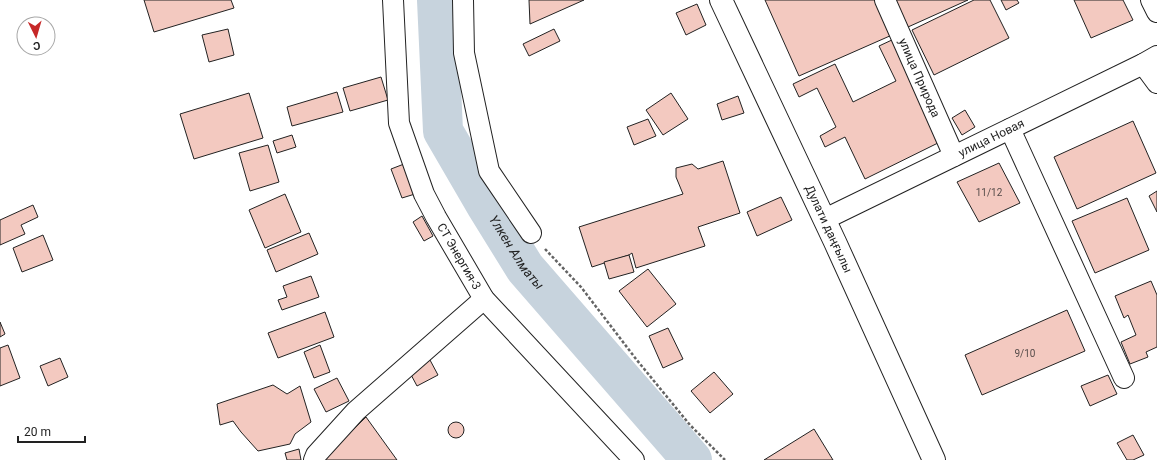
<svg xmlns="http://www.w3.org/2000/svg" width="1157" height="460" font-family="Roboto,sans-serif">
  <rect width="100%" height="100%" fill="#fff"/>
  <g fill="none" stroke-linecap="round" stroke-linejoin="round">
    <path stroke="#c7d3dd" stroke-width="40" id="s1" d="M437 0 443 131 486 205 525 268 692 460"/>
  </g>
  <g fill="#f3c9c0" stroke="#222">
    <polygon points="144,0 231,0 234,8 154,32"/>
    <polygon points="529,0 584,0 530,24"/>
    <polygon points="765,0 877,0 892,35 799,76"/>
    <polygon points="895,0 968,0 908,27"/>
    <polygon points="974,0 990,0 1009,38 934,75 912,30"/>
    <polygon points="1001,0 1017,0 1019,3 1006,10"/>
    <polygon points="1074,0 1123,0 1133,20 1091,38"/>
    <polygon points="697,4 706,25 686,35 676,13"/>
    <polygon points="228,29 234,55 209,62 202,35"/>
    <polygon points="554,29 560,41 529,56 523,44"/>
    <polygon points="894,39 944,140 865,179 845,137 825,147 820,136 836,127 817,88 799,97 793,84 835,64 853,102 896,81 879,46"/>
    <polygon points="381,77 388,100 350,111 343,88"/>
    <polygon points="337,92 343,112 292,126 287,107"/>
    <polygon points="249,93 263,138 194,159 180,114"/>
    <polygon points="671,93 688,119 663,135 646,110"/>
    <polygon points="738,96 744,113 722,120 717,104"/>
    <polygon points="965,110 975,127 962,135 952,118"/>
    <polygon points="648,119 656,136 634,145 627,127"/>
    <polygon points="1133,121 1156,173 1077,209 1054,157"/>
    <polygon points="292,135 296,147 277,153 273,141"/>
    <polygon points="268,145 279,182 250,191 239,153"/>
    <polygon points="723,161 740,213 698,227 705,246 636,268 632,253 629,255 592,267 579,227 683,194 676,177 676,168 692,164 698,169"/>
    <polygon points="999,163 1020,203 979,222 957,182"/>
    <polygon points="404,164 415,194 402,198 391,169"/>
    <polygon points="1157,191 1157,212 1149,196"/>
    <polygon points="285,194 301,232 265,248 249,210"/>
    <polygon points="781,197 792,220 757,236 747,212"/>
    <polygon points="1127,198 1149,250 1095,273 1072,221"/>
    <polygon points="33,205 38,217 21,225 25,234 0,245 0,220"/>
    <polygon points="422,216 433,236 424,241 413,222"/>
    <polygon points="309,233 318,254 276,272 267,250"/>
    <polygon points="43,235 53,260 22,272 13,248"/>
    <polygon points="629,255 634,272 609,279 604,262"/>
    <polygon points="648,269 676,304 647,327 619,291"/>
    <polygon points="311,276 319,297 282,310 278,300 287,297 283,286"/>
    <polygon points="1151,281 1157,295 1157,347 1146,352 1148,357 1130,364 1121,342 1136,335 1128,315 1124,318 1115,296"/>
    <polygon points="1067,310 1085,351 982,395 965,355"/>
    <polygon points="325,312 334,337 278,358 268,333"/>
    <polygon points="0,322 5,334 0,337"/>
    <polygon points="668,328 683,359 663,368 649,336"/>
    <polygon points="8,345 20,378 0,386 0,348"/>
    <polygon points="320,345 330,372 314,378 304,352"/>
    <polygon points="60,358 68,377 48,386 40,366"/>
    <polygon points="430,360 438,375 417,386 409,371"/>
    <polygon points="714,372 733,394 710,413 691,391"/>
    <polygon points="1108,375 1117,394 1090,406 1081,386"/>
    <polygon points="337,378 349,401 326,412 314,389"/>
    <polygon points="273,385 287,394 300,386 311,422 295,434 290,444 258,451 241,432 233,421 220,425 217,404"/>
    <polygon points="366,417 397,460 322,460"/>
    <circle cx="456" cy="430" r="8"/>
    <polygon points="814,429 833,460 764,460"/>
    <polygon points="1133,435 1144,455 1133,460 1127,460 1117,443"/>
    <polygon points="299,449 301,460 287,460 285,453"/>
  </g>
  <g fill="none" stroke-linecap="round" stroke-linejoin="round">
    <g stroke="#222" stroke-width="22">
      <g id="minor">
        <path id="s2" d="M393 0 399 123 424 194 436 217 484 299 634 460"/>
        <polyline points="463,0 464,53 489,171 531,233"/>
        <path id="s3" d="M885 0 954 156"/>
        <polyline points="1151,0 1157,12"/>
        <polyline points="1143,64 1157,83"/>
        <polyline points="1010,129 1124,378"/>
        <path id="s4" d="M825 219 1143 64 1157 56"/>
        <polyline points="314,460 316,455 356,411 484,299"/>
      </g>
    </g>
    <g stroke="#222" stroke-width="24">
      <g id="secondary">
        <path id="s5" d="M721 0 835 242 934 460"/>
      </g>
    </g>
    <polyline stroke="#646464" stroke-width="2.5" stroke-dasharray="3 2" stroke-linecap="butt" points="545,249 581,287 636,359 690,425 725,460"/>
    <use href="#minor" stroke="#fff" stroke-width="20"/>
    <use href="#secondary" stroke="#fff" stroke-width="22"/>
  </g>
  <g text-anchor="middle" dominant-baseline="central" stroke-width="3" stroke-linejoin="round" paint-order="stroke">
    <g font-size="10" fill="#564c4a">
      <text x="989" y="192">11/12</text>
      <text x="1025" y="353">9/10</text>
    </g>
    <g font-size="12" fill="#222" stroke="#fff">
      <text stroke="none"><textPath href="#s3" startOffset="85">улица Природа</textPath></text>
      <text stroke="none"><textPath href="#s4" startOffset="185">улица Новая</textPath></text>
      <text stroke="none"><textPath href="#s5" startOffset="253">Дулати даңғылы</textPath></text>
      <text stroke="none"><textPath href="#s2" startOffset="270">СТ Энергия-3</textPath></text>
    </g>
    <g font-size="13" font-style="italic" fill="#222" stroke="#fff">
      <text stroke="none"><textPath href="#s1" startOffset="273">Үлкен Алматы</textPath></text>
    </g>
  </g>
  <g transform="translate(36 36) rotate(175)"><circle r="19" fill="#ffffff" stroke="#a7a7a7"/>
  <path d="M0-3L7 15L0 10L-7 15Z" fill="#c62828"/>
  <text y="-6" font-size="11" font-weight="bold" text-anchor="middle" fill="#222222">С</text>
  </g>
  <path d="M18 436v6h67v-6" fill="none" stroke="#222222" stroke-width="2"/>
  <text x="24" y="436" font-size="12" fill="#222222" stroke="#ffffff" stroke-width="3" paint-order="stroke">20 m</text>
</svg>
